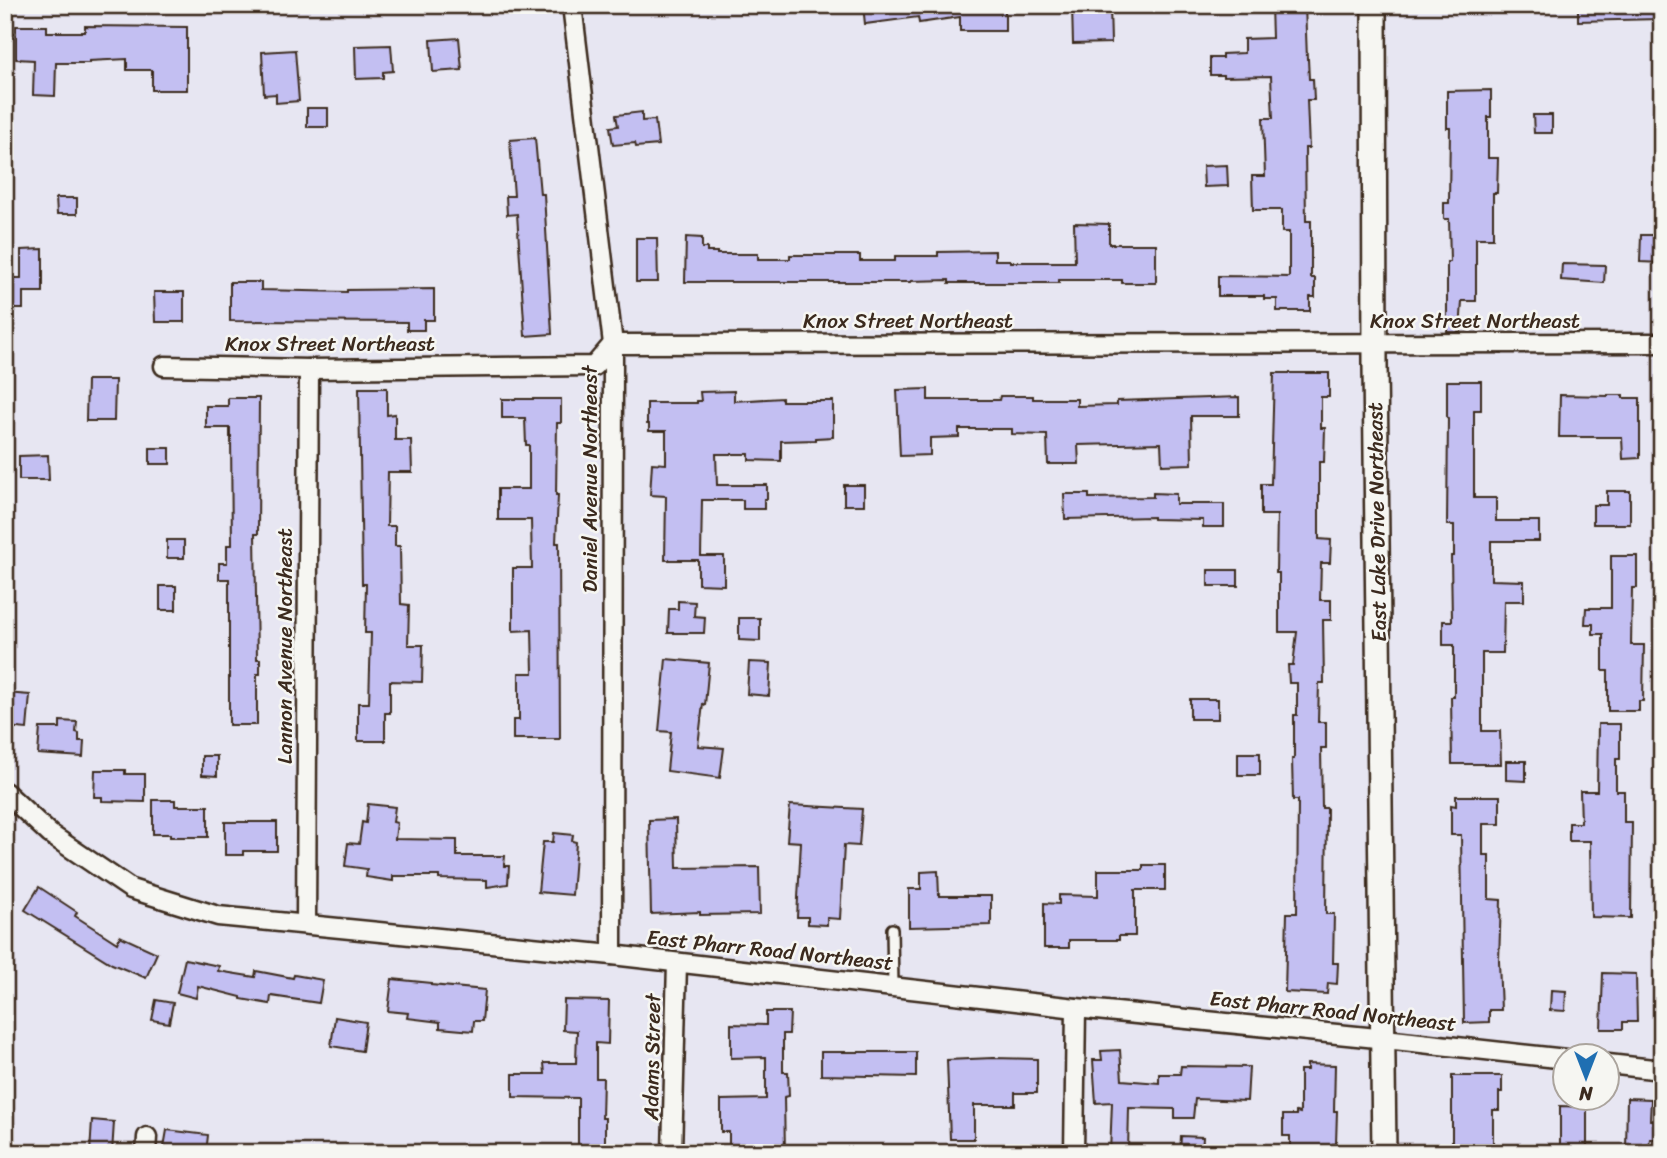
<svg xmlns="http://www.w3.org/2000/svg" width="1667" height="1158" font-family="Sriracha,sans-serif">
  <rect width="100%" height="100%" fill="#e7e6f2"/>
  <filter id="ink" filterUnits="userSpaceOnUse"><feTurbulence type="fractalNoise" baseFrequency=".0143" numOctaves="2"/><feDisplacementMap in="SourceGraphic" scale="14" xChannelSelector="R" yChannelSelector="G"/><feConvolveMatrix kernelMatrix="1 2 1 2 8 2 1 2 1" color-interpolation-filters="sRGB"/></filter>
  <g filter="url(#ink)">
    <g fill="#c3bff2" stroke="#3b2a1e" stroke-width="2">
      <polygon points="863,5 1005,5 1005,31 960,31 960,17 919,23 918,17 865,24"/>
      <polygon points="1072,5 1110,5 1111,43 1073,44"/>
      <polygon points="1271,5 1305,5 1307,59 1308,59 1309,79 1313,79 1314,100 1307,100 1309,148 1305,148 1306,221 1311,221 1311,278 1315,278 1315,297 1310,297 1310,311 1277,311 1277,299 1264,299 1264,296 1218,296 1218,276 1289,277 1289,232 1282,232 1282,210 1253,210 1252,176 1265,176 1263,118 1273,118 1271,76 1223,77 1223,75 1210,75 1210,58 1222,58 1222,54 1244,53 1244,39 1272,38"/>
      <polygon points="1578,5 1658,5 1658,19 1578,21"/>
      <polygon points="16,26 47,26 47,32 85,32 85,26 187,27 187,90 152,90 152,70 127,70 127,59 89,61 89,63 56,63 55,96 33,95 34,60 16,59"/>
      <polygon points="459,38 462,70 433,72 431,40"/>
      <polygon points="391,45 393,71 383,72 383,78 356,79 355,46"/>
      <polygon points="295,50 299,101 276,103 276,94 264,95 262,52"/>
      <polygon points="1491,90 1491,117 1488,117 1488,158 1498,158 1497,193 1493,193 1493,238 1476,238 1476,301 1462,301 1460,332 1447,332 1447,262 1450,262 1449,219 1444,219 1444,203 1449,203 1450,128 1447,128 1447,91"/>
      <rect x="307" y="108" width="21" height="19"/>
      <polygon points="642,112 642,121 655,120 658,145 636,147 635,143 613,145 610,127 618,126 616,115"/>
      <polygon points="1533,115 1552,115 1552,133 1534,133"/>
      <polygon points="535,138 540,194 544,194 552,334 525,336 517,214 507,215 506,196 514,196 510,140"/>
      <polygon points="1227,165 1228,186 1204,187 1203,166"/>
      <polygon points="56,198 77,198 77,214 57,214"/>
      <polygon points="1074,223 1109,224 1109,244 1156,244 1156,283 1122,283 1122,280 1059,280 1059,283 949,283 949,280 911,281 911,282 685,282 686,237 702,238 702,248 707,248 707,252 717,252 717,254 758,254 758,259 790,259 790,255 860,255 860,261 895,261 895,256 938,256 938,252 995,251 995,260 1010,260 1010,262 1075,262"/>
      <polygon points="1641,235 1662,235 1662,263 1640,262"/>
      <polygon points="636,238 657,238 658,282 636,282"/>
      <polygon points="43,249 43,292 23,292 23,309 6,309 5,278 21,278 21,250"/>
      <polygon points="1562,264 1605,265 1604,283 1561,280"/>
      <polygon points="230,282 261,282 261,290 347,292 347,290 434,289 434,320 424,320 424,330 407,330 407,322 230,321"/>
      <polygon points="154,292 184,292 184,322 155,322"/>
      <polygon points="1274,373 1329,373 1329,397 1321,397 1321,428 1325,428 1324,462 1319,462 1319,539 1331,540 1330,563 1321,563 1320,600 1331,600 1331,620 1323,620 1324,683 1319,683 1318,722 1326,722 1326,748 1321,748 1322,808 1327,808 1326,914 1334,914 1333,963 1338,963 1337,984 1328,983 1327,994 1285,992 1287,913 1297,913 1298,800 1293,800 1292,759 1294,759 1294,715 1297,715 1297,683 1289,683 1288,665 1293,665 1297,632 1279,632 1279,573 1276,573 1277,515 1261,515 1261,484 1271,484"/>
      <polygon points="87,380 115,380 114,421 86,421"/>
      <polygon points="1447,381 1481,381 1481,410 1474,410 1474,498 1496,498 1496,521 1539,521 1539,541 1491,541 1491,580 1524,581 1524,601 1504,601 1503,653 1482,653 1482,731 1500,731 1501,764 1452,764 1451,697 1454,697 1454,645 1443,645 1443,621 1452,621 1451,556 1454,556 1454,525 1447,525 1448,418 1447,417"/>
      <polygon points="359,388 387,388 387,415 395,414 395,440 411,440 412,472 388,472 387,526 395,526 395,546 400,546 401,604 409,605 408,645 423,645 422,682 390,681 390,713 385,713 385,741 358,741 358,703 369,703 371,633 365,633 366,584 362,584"/>
      <polygon points="928,389 928,400 999,400 1000,396 1033,396 1033,399 1077,399 1077,406 1117,405 1117,401 1239,397 1239,416 1191,416 1192,464 1162,465 1161,443 1078,445 1079,464 1048,464 1047,435 1012,434 1012,429 959,429 959,437 930,438 930,455 900,456 897,390"/>
      <polygon points="734,391 734,401 782,398 782,401 833,401 833,437 816,438 816,440 781,441 781,461 749,460 749,454 716,454 717,485 767,485 767,499 764,499 764,509 743,509 743,500 702,500 701,556 724,556 724,585 698,584 698,560 665,560 666,496 650,495 652,463 666,464 666,431 649,431 649,424 647,424 647,403 697,403 697,401 701,401 700,392"/>
      <polygon points="1560,395 1608,396 1608,395 1623,395 1623,398 1640,398 1640,458 1623,459 1622,437 1559,437"/>
      <polygon points="228,398 259,398 258,534 255,534 257,659 260,659 260,674 257,674 257,725 229,725 229,579 219,579 219,563 227,563 227,545 232,545 231,437 230,437 230,428 206,428 206,406 228,406"/>
      <polygon points="502,399 561,399 561,423 557,423 556,495 558,495 556,543 559,543 560,739 513,739 513,720 519,720 519,673 533,673 532,630 513,631 513,568 532,568 531,520 498,520 498,489 529,489 529,445 526,445 525,418 502,418"/>
      <rect x="150" y="448" width="20" height="16"/>
      <polygon points="48,455 49,480 19,480 19,456"/>
      <rect x="844" y="485" width="20" height="20"/>
      <polygon points="1607,491 1630,491 1630,524 1593,524 1593,505 1607,505"/>
      <polygon points="1153,493 1176,494 1176,504 1224,504 1224,527 1203,527 1203,520 1153,519 1153,517 1065,519 1064,494 1089,494 1089,498 1153,497"/>
      <rect x="167" y="540" width="17" height="18"/>
      <polygon points="1611,556 1637,556 1637,588 1632,588 1631,645 1644,645 1643,701 1639,701 1639,711 1608,711 1608,671 1603,671 1603,634 1593,634 1593,624 1585,624 1586,608 1611,608"/>
      <rect x="1208" y="570" width="30" height="16"/>
      <rect x="160" y="586" width="16" height="24"/>
      <polygon points="678,601 695,602 694,616 705,617 704,633 668,633 669,609 678,609"/>
      <polygon points="739,618 760,618 760,641 739,640"/>
      <polygon points="666,659 709,663 705,705 703,704 698,746 724,748 720,778 667,771 671,732 659,731"/>
      <polygon points="749,662 771,663 769,696 747,694"/>
      <polygon points="5,693 30,695 27,729 7,727 7,723 5,722"/>
      <rect x="1190" y="699" width="28" height="20"/>
      <polygon points="60,721 77,722 76,732 79,733 79,741 84,741 83,757 38,754 40,728 60,728"/>
      <polygon points="1598,724 1620,724 1620,759 1616,759 1616,791 1624,791 1624,822 1632,822 1631,918 1591,917 1590,841 1569,841 1569,823 1581,823 1580,791 1597,791"/>
      <rect x="1238" y="753" width="22" height="22"/>
      <polygon points="202,756 217,756 217,776 202,775"/>
      <polygon points="1506,761 1526,761 1526,781 1506,780"/>
      <polygon points="95,770 125,770 125,774 145,774 145,802 102,801 102,797 94,797"/>
      <polygon points="1456,796 1500,796 1500,824 1483,824 1483,855 1489,855 1489,899 1501,900 1499,961 1501,1010 1489,1010 1489,1022 1464,1023 1461,835 1451,835 1451,805 1456,806"/>
      <polygon points="153,800 175,800 175,806 208,806 208,837 170,837 170,834 153,834"/>
      <polygon points="368,804 395,807 393,822 397,823 395,839 457,840 457,856 505,856 504,866 509,866 508,884 487,887 487,880 439,879 439,876 393,876 393,881 366,877 367,869 345,866 348,843 359,844 362,822 366,823"/>
      <polygon points="790,805 862,809 859,846 844,845 840,919 827,918 827,925 808,924 808,917 797,917 801,842 787,841"/>
      <polygon points="676,819 677,868 759,867 760,914 700,915 700,912 651,914 649,820"/>
      <polygon points="225,822 277,822 277,851 243,851 243,855 225,855"/>
      <polygon points="554,833 573,835 572,841 576,842 572,895 538,892 543,842 553,842"/>
      <polygon points="1143,865 1165,865 1165,890 1135,890 1135,936 1119,936 1119,940 1069,940 1069,948 1044,948 1044,903 1059,904 1059,895 1098,896 1098,870 1143,870"/>
      <polygon points="938,871 939,896 991,896 991,925 909,927 909,889 921,889 921,872"/>
      <polygon points="39,887 77,912 75,916 117,943 120,936 157,953 146,978 112,964 25,910"/>
      <polygon points="185,959 219,966 218,971 255,977 256,971 293,978 294,975 323,980 319,1003 271,996 270,1004 241,999 241,997 198,986 196,998 177,993"/>
      <polygon points="1603,973 1636,974 1637,1022 1623,1022 1623,1029 1601,1029"/>
      <polygon points="392,979 431,983 431,985 485,990 482,1021 474,1021 473,1031 440,1028 440,1022 407,1018 408,1013 388,1011"/>
      <polygon points="1551,990 1566,991 1565,1011 1550,1010"/>
      <polygon points="156,1000 173,1003 169,1023 152,1020"/>
      <polygon points="564,1000 609,1001 608,1044 596,1043 596,1078 603,1078 602,1118 605,1118 605,1152 578,1152 578,1098 513,1097 513,1074 545,1074 544,1063 576,1063 577,1031 563,1030"/>
      <polygon points="766,1012 790,1012 789,1034 783,1034 783,1072 788,1072 789,1096 784,1097 785,1153 729,1153 729,1132 721,1132 721,1100 766,1099 766,1057 731,1058 731,1024 766,1025"/>
      <polygon points="335,1017 366,1022 362,1051 331,1046"/>
      <polygon points="1120,1050 1122,1080 1159,1083 1159,1074 1180,1074 1181,1066 1249,1067 1247,1101 1195,1099 1193,1118 1175,1118 1175,1109 1129,1108 1128,1153 1110,1153 1112,1102 1096,1103 1093,1060 1102,1060 1101,1051"/>
      <polygon points="821,1052 916,1052 916,1077 821,1075"/>
      <polygon points="993,1058 1037,1059 1037,1093 1015,1093 1015,1105 974,1105 974,1139 950,1139 947,1060"/>
      <polygon points="1307,1064 1335,1065 1334,1111 1337,1111 1336,1144 1333,1144 1333,1153 1290,1153 1290,1136 1283,1136 1283,1115 1296,1115 1296,1112 1300,1113 1300,1070 1307,1070"/>
      <polygon points="1452,1076 1502,1076 1502,1092 1499,1092 1499,1110 1493,1110 1493,1153 1452,1153"/>
      <polygon points="1627,1098 1651,1099 1650,1120 1658,1120 1658,1139 1650,1139 1648,1149 1626,1149"/>
      <polygon points="1560,1106 1587,1107 1587,1148 1560,1148"/>
      <polygon points="92,1120 114,1122 112,1153 90,1153"/>
      <polygon points="167,1130 208,1135 206,1153 163,1153"/>
      <polygon points="1181,1136 1203,1137 1202,1153 1180,1153"/>
    </g>
    <g fill="none" stroke-linecap="round" stroke-linejoin="round">
      <g stroke="#3b2a1e" stroke-width="14">
        <polyline id="service" points="892,929 893,987"/>
      </g>
      <g stroke="#3b2a1e" stroke-width="23">
        <g id="minor">
          <polyline points="572,5 613,344 612,955"/>
          <polyline points="164,366 309,369 594,366 613,344 1662,343"/>
          <polyline points="5,792 50,834 131,889 218,916 612,955 1076,1008 1367,1037 1566,1059"/>
          <polyline points="306,924 309,369"/>
          <polyline points="1608,1064 1662,1070"/>
          <polyline points="146,1153 147,1137"/>
          <polyline points="672,1153 677,963"/>
          <polyline points="1074,1153 1076,1008"/>
        </g>
      </g>
      <g stroke="#3b2a1e" stroke-width="28">
        <polyline id="tertiary" points="1374,5 1375,365 1384,1153"/>
      </g>
      <use href="#service" stroke="#f6f6f2" stroke-width="9"/>
      <use href="#minor" stroke="#f6f6f2" stroke-width="18"/>
      <use href="#tertiary" stroke="#f6f6f2" stroke-width="23"/>
    </g>
  </g>
  <g text-anchor="middle" dominant-baseline="central" stroke-width="5" stroke-linejoin="round" paint-order="stroke">
    <g font-size="21" fill="#3b2a1e" stroke="#f6f6f2">
      <text x="908" y="321">Knox Street Northeast</text>
      <text x="1475" y="321">Knox Street Northeast</text>
      <text x="330" y="344">Knox Street Northeast</text>
      <text transform="translate(590 479) rotate(-90)">Daniel Avenue Northeast</text>
      <text transform="translate(1377 522) rotate(-91)">East Lake Drive Northeast</text>
      <text transform="translate(285 646) rotate(-90)">Lannon Avenue Northeast</text>
      <text transform="translate(770 950) rotate(6)">East Pharr Road Northeast</text>
      <text transform="translate(1333 1011) rotate(6)">East Pharr Road Northeast</text>
      <text transform="translate(652 1057) rotate(-89)">Adams Street</text>
    </g>
  </g>
  <rect width="1667" height="1158" fill="none" stroke="#f6f6f2" stroke-width="28"/>
  <rect x="14" y="14" width="1639" height="1130" fill="none" stroke="#3b2a1e" stroke-width="2.5" filter="url(#ink)"/>
  <g transform="translate(1586 1077) rotate(180)"><circle r="33" fill="#f6f6f2" stroke="#aba49d" stroke-width="2"/>
  <path d="M0-5L12 26L0 18L-12 26Z" fill="#1f6fb2"/>
  <text y="-10" font-size="19" font-weight="bold" text-anchor="middle" fill="#3b2a1e">N</text>
  </g>
</svg>
